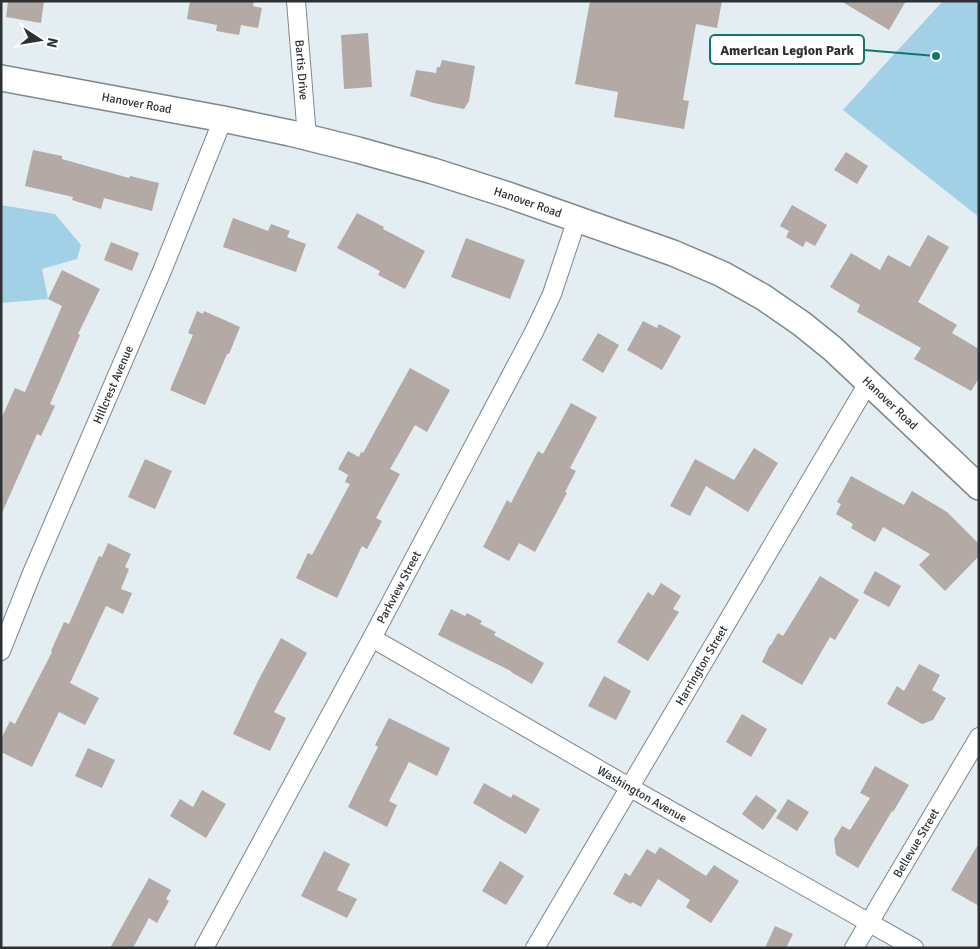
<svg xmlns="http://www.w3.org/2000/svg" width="980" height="949" font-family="Signika,sans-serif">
  <rect width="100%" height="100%" fill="#e3edf2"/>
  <g fill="#a1d0e7">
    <polygon points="943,1 979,1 979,217 843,110"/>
    <polygon points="1,205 55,214 81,245 77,259 42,269 48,299 1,303"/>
  </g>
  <g fill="#b3a9a5">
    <polygon points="8,1 44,1 41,23 6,17"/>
    <polygon points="190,1 254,1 253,6 262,8 258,28 241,25 239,35 216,31 217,25 187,19"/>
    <polygon points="590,1 722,1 717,28 696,24 683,100 689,101 684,129 614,117 618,92 575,84"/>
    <polygon points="841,1 906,1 889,30"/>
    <polygon points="368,33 372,87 344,89 341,35"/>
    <polygon points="442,60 475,66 469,101 464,109 434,103 410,96 416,70 436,73 437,67 440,67"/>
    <polygon points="33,150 62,156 62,159 129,178 130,176 159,183 152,211 104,198 101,209 72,200 73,197 25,186"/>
    <polygon points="846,152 868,166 857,184 834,170"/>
    <polygon points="792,205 827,225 815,246 806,241 803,247 786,237 789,231 780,226"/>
    <polygon points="357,213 384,227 383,229 425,251 405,289 378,275 380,271 337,248"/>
    <polygon points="233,218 268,231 271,224 290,231 287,237 306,244 296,272 223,247"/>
    <polygon points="928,235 949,247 918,302 957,325 952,333 979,349 979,378 971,391 914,359 921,348 857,312 860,305 830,287 851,253 880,270 888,255 910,267"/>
    <polygon points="466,238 525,260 510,299 451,277"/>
    <polygon points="111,242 139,253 132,271 104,260"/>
    <polygon points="62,270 100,289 78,334 80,335 50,404 55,406 41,436 37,434 1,515 1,419 15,388 25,392 62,306 48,299"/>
    <polygon points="197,311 203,314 204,311 240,327 229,354 227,354 205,405 170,390 193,335 188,333"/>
    <polygon points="643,321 657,328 659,324 681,336 662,370 627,350"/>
    <polygon points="598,333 619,345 603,373 582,360"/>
    <polygon points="410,368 450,390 427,432 415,425 390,469 400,474 376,518 382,521 367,549 362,546 337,598 296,578 308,553 312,555 350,484 345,482 348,475 338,469 348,451 359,457 361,452 363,453"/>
    <polygon points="571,403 597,417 570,468 576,471 565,492 567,493 535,552 519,543 509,561 483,547 507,500 511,503 538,451 543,454"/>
    <polygon points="754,448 778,463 748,512 706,486 690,516 670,506 695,459 734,480"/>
    <polygon points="145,459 172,471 155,509 128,497"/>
    <polygon points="851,476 904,505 912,491 947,512 979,544 979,556 945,591 919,565 930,554 883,527 875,542 851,528 853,524 836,514 841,504 837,502"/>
    <polygon points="108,543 131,554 125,567 129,569 121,589 132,593 123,614 106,606 70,683 99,698 85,725 59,712 32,767 1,752 1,739 10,721 15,724 52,652 51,651 64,622 69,624 99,556 102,557"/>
    <polygon points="875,571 901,586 889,607 863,593"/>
    <polygon points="820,576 859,600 835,640 830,637 802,685 762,662 770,645 771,645 778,633 783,636"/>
    <polygon points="661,583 681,596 673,609 679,612 648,661 617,642 648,592 653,596"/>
    <polygon points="451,609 465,616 467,613 482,621 480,624 496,632 494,635 544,663 532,684 511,672 511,671 438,635"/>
    <polygon points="281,638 307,653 274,712 286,718 270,751 233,734 259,679"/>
    <polygon points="919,664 940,675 932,690 946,698 933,720 922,724 887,704 897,686 904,691"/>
    <polygon points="604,676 631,691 616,720 588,706"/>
    <polygon points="742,714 767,729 751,757 726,742"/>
    <polygon points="389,718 450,748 437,776 409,762 389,801 397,805 387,827 348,807 378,747 375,745"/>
    <polygon points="88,748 115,760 102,788 75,776"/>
    <polygon points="875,766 909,785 893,812 892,811 858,868 836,855 834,839 842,826 850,830 870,798 860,793"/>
    <polygon points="484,783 511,798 513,794 540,809 526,834 473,803"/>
    <polygon points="202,790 226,804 206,838 170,816 180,799 193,807"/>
    <polygon points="756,795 777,810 763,830 742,814"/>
    <polygon points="788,799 809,812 797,831 776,818"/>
    <polygon points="979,843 979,906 951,890"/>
    <polygon points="660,847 706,876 714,865 739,881 711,923 686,907 690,900 658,879 641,907 632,902 631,904 613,894 625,873 630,876 647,849 655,854"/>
    <polygon points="324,851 350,864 337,890 357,899 347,918 301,896"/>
    <polygon points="500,861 524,876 506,905 482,891"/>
    <polygon points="149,878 171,890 166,899 169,901 157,923 149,918 133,948 110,948"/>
    <polygon points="775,926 793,934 786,948 765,948"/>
  </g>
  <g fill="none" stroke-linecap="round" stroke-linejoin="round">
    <g stroke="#7e878c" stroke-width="20">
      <g id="street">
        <path id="s1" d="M296 1 307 137"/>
        <path id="s2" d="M372 638 629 787 914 948"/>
        <path id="s3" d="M1 651 32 573 162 271 223 119"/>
        <path id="s4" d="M204 948 372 638 535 330 552 294 577 219"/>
        <path id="s5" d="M535 948 868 383"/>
        <path id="s6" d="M854 948 979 737"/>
      </g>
    </g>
    <g stroke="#7e878c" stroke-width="28">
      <g id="secondary">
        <path id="s7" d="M1 78 223 119 290 133 358 150 433 171 508 195 673 253 722 274 763 297 802 324 833 349 979 487"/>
      </g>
    </g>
    <use href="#street" stroke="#fff" stroke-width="18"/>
    <use href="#secondary" stroke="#fff" stroke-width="25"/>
  </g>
  <g text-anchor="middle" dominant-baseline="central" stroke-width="4.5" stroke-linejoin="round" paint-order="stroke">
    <g font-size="12" fill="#2d3133" stroke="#fff">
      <text stroke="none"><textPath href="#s1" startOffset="69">Bartis Drive</textPath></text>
      <text stroke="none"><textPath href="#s7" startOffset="138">Hanover Road</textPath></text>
      <text stroke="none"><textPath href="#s7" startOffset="542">Hanover Road</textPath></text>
      <text stroke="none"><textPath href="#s3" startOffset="289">Hillcrest Avenue</textPath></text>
      <text stroke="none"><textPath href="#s7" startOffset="962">Hanover Road</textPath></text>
      <text stroke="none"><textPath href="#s4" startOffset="410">Parkview Street</textPath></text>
      <text stroke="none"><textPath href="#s5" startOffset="328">Harrington Street</textPath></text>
      <text stroke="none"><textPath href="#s2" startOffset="312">Washington Avenue</textPath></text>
      <text stroke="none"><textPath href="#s6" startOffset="122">Bellevue Street</textPath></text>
    </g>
  </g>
  <path fill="none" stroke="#0f766e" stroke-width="2" d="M936 56L864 50"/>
  <circle fill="#0f766e" stroke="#fff" stroke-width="2" cx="936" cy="56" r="5"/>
  <rect fill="#fff" stroke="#0f766e" stroke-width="2" x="710" y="35" width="154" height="29" rx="5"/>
  <g font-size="14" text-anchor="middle" font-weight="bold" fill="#2d3133">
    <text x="787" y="55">American Legion Park</text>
  </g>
  <rect width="980" height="949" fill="none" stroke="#2d3133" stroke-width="5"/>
  <g transform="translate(40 40) rotate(102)" stroke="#ffffff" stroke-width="4" paint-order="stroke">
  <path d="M0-4L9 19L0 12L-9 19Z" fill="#2d3133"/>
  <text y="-8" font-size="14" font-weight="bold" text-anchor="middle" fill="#2d3133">N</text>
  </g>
</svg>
